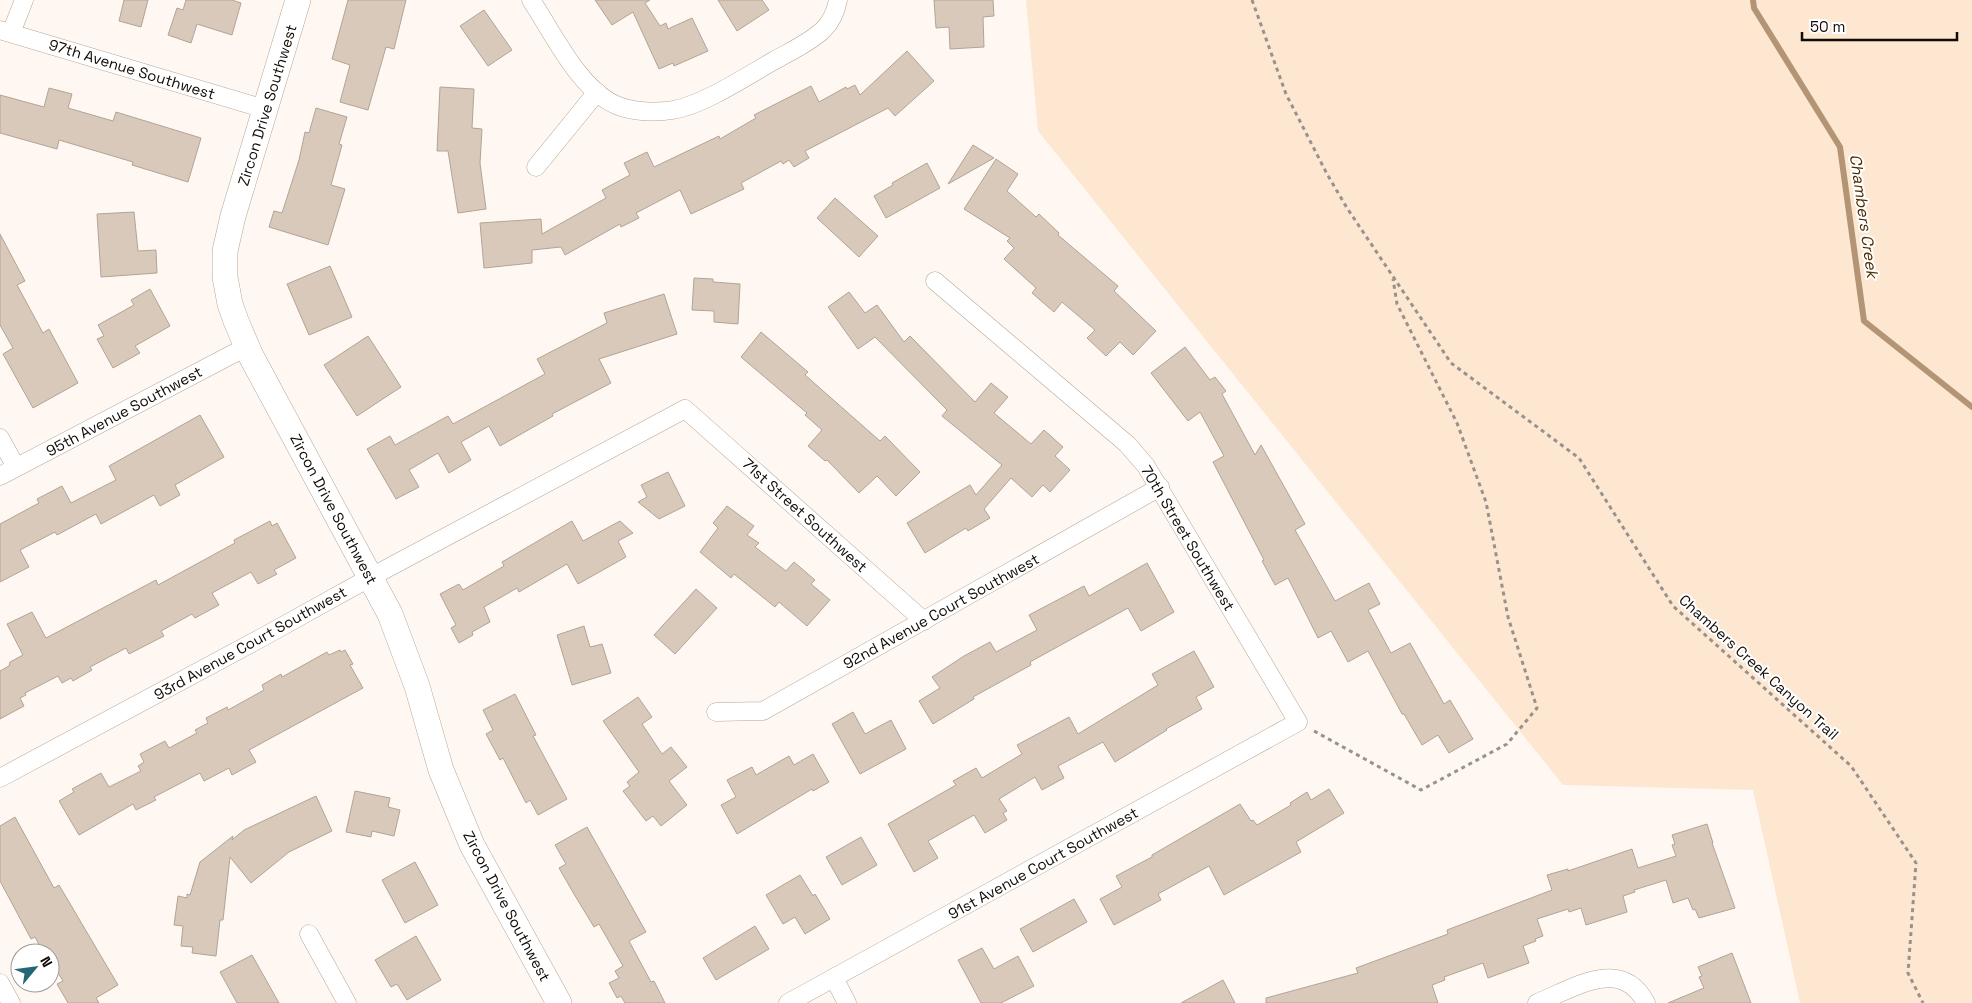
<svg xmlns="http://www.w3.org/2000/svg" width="1972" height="1003" font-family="'Space Grotesk',sans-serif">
  <rect width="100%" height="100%" fill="#fff8f2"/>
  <polygon fill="#fde7d1" points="1026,0 1972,0 1972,1003 1800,1003 1753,790 1563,785 1038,131"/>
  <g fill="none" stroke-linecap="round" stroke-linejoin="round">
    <polyline stroke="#b39475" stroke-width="6" points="1753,0 1754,8 1840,147 1864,321 1972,407"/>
  </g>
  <g fill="#d8c9ba" stroke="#b2a495">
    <polygon points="124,0 148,0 141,27 119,21"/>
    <polygon points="186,0 232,0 241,3 232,35 197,24 191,43 168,35 177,8 183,10"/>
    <polygon points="348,0 406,0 394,49 386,47 368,110 340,102 350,65 332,59"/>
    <polygon points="595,0 650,0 645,3 660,26 666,23 668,29 692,18 708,51 674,66 673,63 659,69 633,12 612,25"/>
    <polygon points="718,0 762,0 769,10 737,31"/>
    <polygon points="934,0 993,0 994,16 983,17 984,47 950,49 949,27 936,28"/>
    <polygon points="484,10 512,50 488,66 460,26"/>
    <polygon points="907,51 934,81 895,116 888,108 805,151 809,158 794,167 789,160 783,164 781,161 741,183 744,189 691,214 680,190 636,213 639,218 621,227 620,224 565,255 561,247 532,250 532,263 484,268 480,223 541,219 542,234 606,198 602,190 630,175 624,163 647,152 654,167 719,136 720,139 756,118 754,115 811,86 819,102 846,87 847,89 855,85 860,95"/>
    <polygon points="440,87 474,89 472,128 482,129 480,163 486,209 458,213 448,151 437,151"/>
    <polygon points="49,88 72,94 68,108 113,121 116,112 201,138 188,182 132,165 133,162 59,140 57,149 0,133 0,95 44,107"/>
    <polygon points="316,108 347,117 339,144 342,145 331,185 345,189 328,245 269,227 274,211 282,213 299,160 305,132 309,133"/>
    <polygon points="973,145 994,158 948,184"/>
    <polygon points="996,159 1018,174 1007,191 1036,217 1039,214 1059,233 1058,235 1118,286 1114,291 1156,331 1133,355 1120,342 1106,356 1087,338 1095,330 1062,302 1054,312 1032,293 1036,288 1004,259 1014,248 1007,241 1010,238 964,209"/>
    <polygon points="927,163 940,188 886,218 874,196 893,185 892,183"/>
    <polygon points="835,198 878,236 859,257 817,218"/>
    <polygon points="134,212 138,251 156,250 157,273 101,277 97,214"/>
    <polygon points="0,234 25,281 17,285 43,333 49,329 78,383 33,408 3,354 13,348 0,325"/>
    <polygon points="330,266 352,317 309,335 287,284"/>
    <polygon points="694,278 713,279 713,282 740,284 738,324 714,322 714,311 692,310"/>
    <polygon points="150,289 170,326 135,346 140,353 113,368 97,339 104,336 98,325 134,305 131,300"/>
    <polygon points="849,292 865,313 877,305 904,342 910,336 975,402 991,383 1008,397 994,413 1031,444 1044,430 1063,447 1055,456 1070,470 1050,492 1043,485 1032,497 1011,478 984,509 990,518 968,531 966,528 925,553 907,523 970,485 976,495 1002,465 942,416 947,410 875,337 858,349 828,307"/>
    <polygon points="664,294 677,334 599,359 611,383 552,414 553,416 500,446 489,426 461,442 471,460 449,473 438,453 409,470 419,487 396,499 367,449 390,436 395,445 448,416 453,424 545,374 537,359 607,323 604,313"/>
    <polygon points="761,332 808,372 805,375 880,441 885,436 920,472 896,496 877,476 859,493 827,460 825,461 808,446 822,430 805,415 807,413 741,357"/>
    <polygon points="368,336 401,387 357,416 324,365"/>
    <polygon points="1185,347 1210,380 1215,377 1226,391 1222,394 1255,455 1261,445 1305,524 1295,530 1335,601 1369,583 1380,604 1368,610 1391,653 1410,643 1444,704 1450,700 1473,739 1449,753 1438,735 1422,745 1404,714 1402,714 1368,651 1348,662 1331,631 1318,638 1288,578 1275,585 1262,561 1264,560 1213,462 1224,456 1200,412 1188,421 1151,373"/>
    <polygon points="200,415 224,457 175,485 180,495 160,506 154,495 101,524 96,514 57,535 55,532 20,550 29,567 0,582 0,524 39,503 37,499 62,486 71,503 116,480 109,466"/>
    <polygon points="668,472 685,506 659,519 638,502 647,497 641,485"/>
    <polygon points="727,506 754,526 747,535 759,543 755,547 786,571 794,562 815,580 811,584 830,600 807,626 779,602 775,607 734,574 731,578 700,552 718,528 713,523"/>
    <polygon points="270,521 272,526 277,523 296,558 274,570 277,574 258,584 251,572 212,593 219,605 195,618 192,614 161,631 164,636 129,654 126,648 90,667 92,670 73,681 71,678 62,683 58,676 25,693 26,695 20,698 24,706 0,719 0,671 9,666 10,662 23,655 7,624 32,612 46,638 156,580 158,585 235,543 234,540"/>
    <polygon points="572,521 583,541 620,521 633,533 618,541 626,557 578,584 567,564 519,592 517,588 484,607 490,622 472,632 473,635 459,643 451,628 456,625 440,594 459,584 463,590 504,566 502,562"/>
    <polygon points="1147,563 1174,612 1141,631 1128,608 1030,662 1031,665 973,697 974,699 933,724 919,701 940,688 932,677 964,656 990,642 996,652 1037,630 1029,615 1084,586 1089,596"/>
    <polygon points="696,589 717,608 675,654 654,635"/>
    <polygon points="584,626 590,647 602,644 611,673 572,685 557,635"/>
    <polygon points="340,650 341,652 345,650 353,664 350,665 363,688 249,750 256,762 232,775 229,768 204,781 200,773 154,797 156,800 136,810 133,804 79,835 59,801 74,792 72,789 101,773 109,787 141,771 138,766 144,762 140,754 165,741 169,748 197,733 195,730 208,723 206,718 227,707 228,710 264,690 262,685 281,674 282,677 327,652 329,655"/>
    <polygon points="1194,651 1214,687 1196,697 1202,709 1166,729 1167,730 1115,762 1103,742 1058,766 1064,778 1042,790 1035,777 999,799 1007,811 1003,813 1007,820 985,833 974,815 928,841 938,858 914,872 888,824 956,785 953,781 976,768 982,778 1022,754 1017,745 1069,717 1078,734 1158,685 1152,674"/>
    <polygon points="515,694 536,735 533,736 567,799 538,815 530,800 526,803 503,758 500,760 486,734 493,730 483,710"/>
    <polygon points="638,697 652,717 642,724 662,754 671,747 687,767 669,781 687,805 661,826 653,816 646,821 623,791 630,786 627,782 639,772 603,721"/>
    <polygon points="853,712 865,734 891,720 906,749 860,774 832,724"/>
    <polygon points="813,754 829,782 813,791 812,789 737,834 721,805 736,797 727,780 752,767 756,775 789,756 794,765"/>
    <polygon points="1329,789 1344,813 1296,842 1301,852 1224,895 1209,866 1158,894 1161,900 1114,925 1100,899 1122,887 1116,876 1152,857 1152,855 1240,804 1251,821 1253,820 1257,825 1291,805 1290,803 1307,792 1311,800"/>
    <polygon points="355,791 390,798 388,807 400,810 394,836 372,831 371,837 346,832"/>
    <polygon points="316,796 332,831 289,852 251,883 230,857 223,920 220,920 216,956 192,953 193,947 181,946 183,926 174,925 178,896 187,898 187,894 190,895 200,862 233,836 232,840 244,830"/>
    <polygon points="15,817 54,888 59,885 118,985 96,998 99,1003 68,1003 57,984 63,981 50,959 50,953 47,953 46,951 43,952 35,937 31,939 0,881 0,826"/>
    <polygon points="1707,824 1713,843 1712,843 1735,908 1699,918 1695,909 1693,910 1688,898 1673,903 1666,880 1634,890 1635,892 1623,896 1627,912 1586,925 1581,908 1569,912 1568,909 1537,919 1543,936 1535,939 1536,941 1523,946 1529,963 1488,978 1483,963 1444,977 1445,980 1432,985 1438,1003 1266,1003 1266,998 1358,973 1356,968 1448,934 1447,930 1552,890 1547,875 1568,869 1568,871 1632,849 1638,868 1676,856 1672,845 1675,844 1672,835"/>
    <polygon points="587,827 646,932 629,941 651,982 654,981 665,1003 625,1003 621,996 617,998 609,983 619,978 615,971 623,966 599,924 594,927 574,894 559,868 566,864 555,845"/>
    <polygon points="861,837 877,865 842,885 826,857"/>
    <polygon points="415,862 438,905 405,923 382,880"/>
    <polygon points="800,875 813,896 815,894 830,919 805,934 795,917 783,924 766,895"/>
    <polygon points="1074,899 1087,922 1033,952 1020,929"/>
    <polygon points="755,926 769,949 716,980 703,958"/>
    <polygon points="416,936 441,980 407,1000 397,984 391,987 375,960"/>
    <polygon points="982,948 994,969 1018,956 1034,986 1001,1003 981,1003 958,960"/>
    <polygon points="1732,953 1751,1003 1668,1003 1704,988 1699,977 1702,976 1698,967"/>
    <polygon points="252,955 279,1003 237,1003 220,972"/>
    <polygon points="1223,980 1235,1003 1181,1003"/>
  </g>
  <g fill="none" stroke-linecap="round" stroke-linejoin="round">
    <g stroke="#b4a697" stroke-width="19">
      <g id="street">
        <path d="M531 0C553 33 579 89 616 105 632 112 656 113 673 110 703 105 747 76 775 60 791 51 809 43 823 30 831 22 836 11 838 0"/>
        <polyline points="0,30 265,109"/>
        <polyline points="11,33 24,0"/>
        <polyline points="536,167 597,92"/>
        <polyline points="0,438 16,467"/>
        <polyline points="0,476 248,346"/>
        <polyline points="716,712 763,711 1160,487"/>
        <polyline points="0,778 261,638 371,577 685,409 924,621"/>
        <polyline points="309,934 347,1003"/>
        <polyline points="834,978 847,1003"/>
        <polyline points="0,983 11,1003"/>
        <polyline points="788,1003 1298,722 1146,466 1127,444 935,281"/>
        <path d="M1537 1003C1574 988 1621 956 1646 1003"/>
      </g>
    </g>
    <g stroke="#b4a697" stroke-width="26">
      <polyline id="secondary" points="298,0 233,216 225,251 225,277 230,304 236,321 251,356 390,614 417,686 441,770 472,845 559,1003"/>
    </g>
    <g stroke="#98928d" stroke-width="3" stroke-dasharray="4 4" stroke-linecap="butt">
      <polyline points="1252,0 1286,94 1327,174 1347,208 1451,363 1579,458 1673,606 1851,766 1916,863 1908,973 1923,1003"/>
      <polyline points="1314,731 1421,790 1507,744 1537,708 1508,617 1486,502 1457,423 1397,304 1393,279"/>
    </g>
    <use href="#street" stroke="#fff" stroke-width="18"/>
    <use href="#secondary" stroke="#fff" stroke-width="25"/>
  </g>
  <g text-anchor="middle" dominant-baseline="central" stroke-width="4" stroke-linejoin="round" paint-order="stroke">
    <g font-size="15" fill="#100b06" stroke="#fff">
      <text transform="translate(132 69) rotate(17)">97th Avenue Southwest</text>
      <text transform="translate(267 105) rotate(-73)">Zircon Drive Southwest</text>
      <text transform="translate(124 411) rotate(-28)">95th Avenue Southwest</text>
      <text transform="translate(334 509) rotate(62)">Zircon Drive Southwest</text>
      <text transform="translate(805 515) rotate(42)">71st Street Southwest</text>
      <text transform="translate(1188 538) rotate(59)">70th Street Southwest</text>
      <text transform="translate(941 611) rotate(-29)">92nd Avenue Court Southwest</text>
      <text transform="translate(250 643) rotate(-29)">93rd Avenue Court Southwest</text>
      <text transform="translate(1759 667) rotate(42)">Chambers Creek Canyon Trail</text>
      <text transform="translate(1043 863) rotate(-29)">91st Avenue Court Southwest</text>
      <text transform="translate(507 906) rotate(62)">Zircon Drive Southwest</text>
    </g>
    <g font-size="16" font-style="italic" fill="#4d2c00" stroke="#fff">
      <text transform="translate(1864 216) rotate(82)">Chambers Creek</text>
    </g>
  </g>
  <g transform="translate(35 968) rotate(61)"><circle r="24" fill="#ffffff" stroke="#9f9d9b"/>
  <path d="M0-4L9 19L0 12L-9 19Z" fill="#236778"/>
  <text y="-8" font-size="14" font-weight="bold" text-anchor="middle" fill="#100b06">N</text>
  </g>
  <path d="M1802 32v8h155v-8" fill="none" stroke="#100b06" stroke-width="2.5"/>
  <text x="1810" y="32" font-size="15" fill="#100b06" stroke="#ffffff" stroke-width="4" paint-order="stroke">50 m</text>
</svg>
